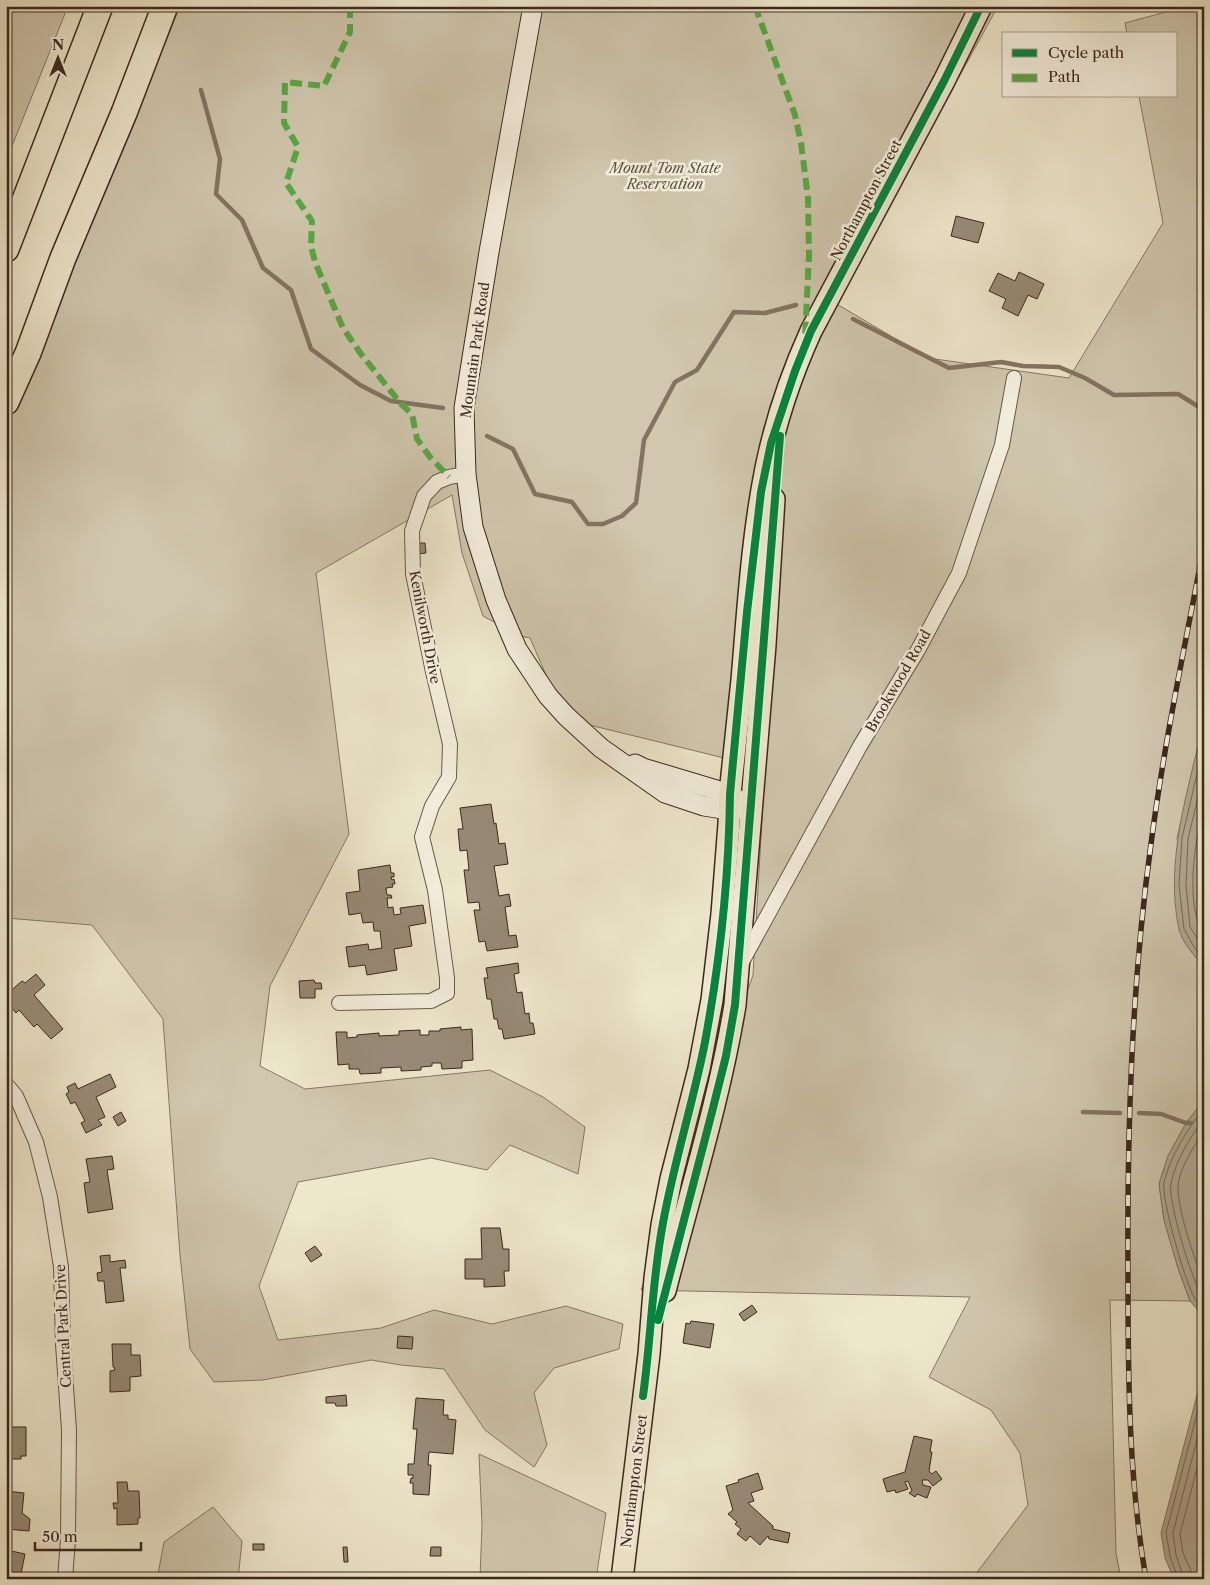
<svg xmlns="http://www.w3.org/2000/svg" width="1210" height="1585" font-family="'Libre Caslon Text',serif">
  <rect width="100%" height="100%" fill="#eee7cc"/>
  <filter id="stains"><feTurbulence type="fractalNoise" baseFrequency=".004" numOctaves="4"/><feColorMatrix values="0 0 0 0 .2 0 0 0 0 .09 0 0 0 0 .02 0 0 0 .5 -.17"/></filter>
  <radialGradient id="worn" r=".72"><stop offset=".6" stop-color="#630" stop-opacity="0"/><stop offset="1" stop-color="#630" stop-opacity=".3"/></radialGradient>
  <g fill="#d0c7ae" stroke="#867866">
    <polygon points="6,6 68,6 6,161"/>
    <polygon points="180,6 998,6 835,303 928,358 1069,378 1163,223 1139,96 1176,96 1176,34 1127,34 1125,23 1188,6 1204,6 1204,721 1177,838 1190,950 1204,967 1204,1100 1186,1123 1168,1156 1159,1184 1164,1220 1178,1268 1190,1301 1110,1300 1116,1553 1121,1579 972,1579 1028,1505 1020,1453 991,1410 929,1377 970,1297 641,1290 753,975 765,768 565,719 530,638 520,636 483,616 462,553 452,495 316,573 349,834 270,986 260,1066 305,1089 490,1070 543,1097 585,1127 578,1174 510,1145 487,1170 431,1158 298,1182 259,1286 278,1340 381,1328 434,1310 492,1324 566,1306 623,1324 619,1349 554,1368 534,1393 547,1445 534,1467 485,1430 444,1369 401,1365 371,1360 263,1380 214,1382 190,1349 180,1255 163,1019 92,925 6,918 6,420 72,270"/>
    <polygon points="479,1454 606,1513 596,1579 480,1579 482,1524"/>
    <polygon points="213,1507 242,1541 238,1579 157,1579 164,1542"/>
  </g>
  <g fill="#b1a690" stroke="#827462">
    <path d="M1204 721V967C1195 956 1182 943 1179 929 1164 862 1189 787 1204 721Z"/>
    <polygon points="1204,1100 1204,1317 1190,1301 1178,1268 1164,1220 1159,1184 1168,1156 1186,1123"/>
    <polygon points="1204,1373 1204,1579 1174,1579 1165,1558 1161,1533 1201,1380"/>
  </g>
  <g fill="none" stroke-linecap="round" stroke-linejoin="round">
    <g stroke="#766756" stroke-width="1">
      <polyline points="1204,744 1182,838 1179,885 1184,929 1194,947 1204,959"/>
      <polyline points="1204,772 1188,839 1186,885 1190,927 1204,949"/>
      <path d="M1204 805C1195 842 1184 902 1204 936"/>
      <path d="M1204 1108C1187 1130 1171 1155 1164 1182 1161 1199 1185 1281 1194 1297 1196 1301 1201 1305 1204 1309"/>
      <path d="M1204 1119C1190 1137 1176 1160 1171 1183 1167 1199 1193 1286 1204 1299"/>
      <path d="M1204 1131C1195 1144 1178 1171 1178 1187 1178 1213 1195 1259 1204 1284"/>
      <polyline points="1178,1579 1170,1556 1166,1533 1204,1387"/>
      <polyline points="1184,1579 1176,1555 1173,1533 1204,1412"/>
      <polyline points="1192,1579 1191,1571 1183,1553 1180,1534 1204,1441"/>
    </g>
    <g stroke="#827462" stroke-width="4.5">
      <polyline points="201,90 220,159 216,194 242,220 263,268 291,290 311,349 360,385 391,401 443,408"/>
      <polyline points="853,319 949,368 1001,362 1023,366 1059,367 1085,378 1114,395 1178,394 1204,410"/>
      <polyline points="487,436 513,449 535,494 572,502 588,524 603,524 622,516 636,503 644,440 675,382 697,370 734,312 765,313 796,305"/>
      <polyline points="1083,1112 1120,1113"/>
      <polyline points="1139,1113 1161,1114 1186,1123 1191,1123"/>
    </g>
  </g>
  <g fill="#988b78" stroke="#3b281d">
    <polygon points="1048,6 1062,6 1062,9"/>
    <polygon points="956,216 984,223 978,243 951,236"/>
    <polygon points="1019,272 1044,284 1037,299 1028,295 1018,316 1002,308 1006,299 989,291 998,273 1015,281"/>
    <polygon points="417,543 425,543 426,553 417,554"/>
    <polygon points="491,804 494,824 496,823 499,844 505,843 508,864 494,866 499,896 509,894 511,906 505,907 509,936 516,935 518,947 487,951 485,941 479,942 474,910 480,910 479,902 468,903 464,870 469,870 467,850 460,851 458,829 463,829 460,808"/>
    <polygon points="390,865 391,873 394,873 394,877 391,877 392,880 394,879 395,884 392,884 393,887 386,888 387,895 391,895 392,898 387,898 388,908 393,907 394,915 401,914 400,908 423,905 426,923 409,926 412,946 394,949 397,970 367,975 365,965 349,967 346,947 368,944 369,950 382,948 380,931 374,931 373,922 363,923 361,913 349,915 346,893 360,891 358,870"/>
    <polygon points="518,963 519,973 514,974 517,993 522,992 525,1014 529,1013 530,1023 533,1023 535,1034 504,1039 502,1029 499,1029 497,1019 494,1019 491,999 487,999 484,978 488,978 486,968"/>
    <polygon points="36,974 45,985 34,995 63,1029 51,1039 37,1024 34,1027 19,1010 16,1013 6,1001 6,997 8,996 7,994 22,981 25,983"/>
    <polygon points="314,980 315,983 321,983 322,989 315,989 315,998 300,998 299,981"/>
    <polygon points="461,1027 461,1030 472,1029 473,1060 462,1061 462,1068 442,1069 441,1063 432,1063 432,1066 421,1067 421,1070 401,1071 401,1067 381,1068 381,1073 360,1074 359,1069 349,1069 349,1064 338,1065 336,1032 347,1032 347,1038 357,1037 357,1035 379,1033 379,1036 399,1035 399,1031 420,1030 420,1035 429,1035 429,1031 440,1031 440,1029"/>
    <polygon points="110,1074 116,1087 96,1097 105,1117 98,1120 102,1125 86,1133 81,1123 85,1121 75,1102 71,1104 66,1094 69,1092 67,1087 75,1083 78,1089"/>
    <polygon points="121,1112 126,1121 118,1126 113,1117"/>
    <polygon points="112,1156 114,1169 107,1170 113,1209 88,1213 84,1183 90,1182 86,1159"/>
    <polygon points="481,1228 500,1228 503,1249 509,1249 509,1271 504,1271 505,1286 484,1287 484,1279 465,1279 465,1259 482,1259"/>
    <polygon points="315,1246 322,1255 311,1262 305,1253"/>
    <polygon points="110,1255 110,1262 125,1260 126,1268 120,1268 124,1301 106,1303 104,1281 98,1281 97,1273 102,1272 100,1256"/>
    <polygon points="752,1305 757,1312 744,1321 739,1314"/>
    <polygon points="691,1321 714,1324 710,1348 683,1343 686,1323 690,1324"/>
    <polygon points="6,1334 9,1372 6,1372"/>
    <polygon points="398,1336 413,1337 412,1349 397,1348"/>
    <polygon points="112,1344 131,1344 131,1355 140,1355 141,1376 130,1377 130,1391 110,1392 110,1371 115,1370 114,1367 113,1367"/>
    <polygon points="346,1395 347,1406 336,1406 335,1403 326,1403 326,1397"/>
    <polygon points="416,1398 444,1400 443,1415 448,1415 448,1419 456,1420 453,1454 429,1452 428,1465 431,1465 429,1495 413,1494 413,1483 410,1483 411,1478 413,1478 413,1475 408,1475 408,1464 414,1464 417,1429 413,1429"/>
    <polygon points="6,1427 26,1427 26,1456 21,1456 21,1459 6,1459"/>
    <polygon points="914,1436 932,1440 930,1452 932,1452 929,1471 932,1474 936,1471 942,1479 933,1486 928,1480 922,1480 923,1485 931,1487 927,1498 917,1494 915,1497 909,1493 912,1491 908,1481 905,1482 908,1489 896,1493 895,1490 887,1492 883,1479 905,1472"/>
    <polygon points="758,1473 763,1489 751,1493 754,1501 748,1503 773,1526 773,1529 790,1533 788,1543 769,1539 768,1536 760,1545 750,1536 746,1541 737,1534 741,1529 735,1524 737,1522 728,1514 733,1510 726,1486 739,1482 738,1480"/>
    <polygon points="117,1482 127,1482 128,1491 139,1491 140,1518 138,1518 138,1524 117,1525 117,1508 114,1509 113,1503 118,1503"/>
    <polygon points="6,1491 24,1493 22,1513 30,1519 29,1531 6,1529"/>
    <rect x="253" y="1544" width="11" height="6"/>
    <polygon points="343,1547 347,1547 348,1562 344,1562"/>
    <polygon points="431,1547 441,1547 441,1556 430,1556"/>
    <polygon points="7,1550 25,1554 20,1579 6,1579"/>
    <polygon points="418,1576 441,1577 441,1579 418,1579"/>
  </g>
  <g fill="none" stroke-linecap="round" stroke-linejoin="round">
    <g stroke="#685849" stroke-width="16">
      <g id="street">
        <polyline points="742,962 860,746 918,650 959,573 1002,445 1014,378"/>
        <polyline points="339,1003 431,1001 447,993 447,978 435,890 422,837 432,806 449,777 450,744 433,672 413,574 412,531 424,496 437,482 449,477 466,474"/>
        <polyline points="6,1084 16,1096 36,1142 50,1197 61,1267 63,1344 69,1430 68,1539 65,1579"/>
      </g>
    </g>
    <g stroke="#3b281d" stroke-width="21">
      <g id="secondary">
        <polyline points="533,6 489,252 464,408 466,474 473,527 496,600 517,649 548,696 566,716 601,748 665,793 704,806 729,810 743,809"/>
        <polyline points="635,764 643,768 730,794 742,803"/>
      </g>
    </g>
    <g stroke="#3b281d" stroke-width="24">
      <g id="primary">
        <path d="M665 1291C689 1196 719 1102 735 1005L765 645 774 499"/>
        <path d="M622 1579 649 1354 655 1278 662 1225 671 1179 699 1069 712 1000 722 914 729 824 730 794C734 756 738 718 742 680 748 610 752 538 766 468 775 424 792 373 811 331L944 81 981 6"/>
      </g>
    </g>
    <g stroke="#3b281d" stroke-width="28">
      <g id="highway">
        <polyline points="6,249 100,6"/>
        <polyline points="6,402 28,353 63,258 124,113 165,6"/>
      </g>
    </g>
    <use href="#street" stroke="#f4efde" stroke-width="14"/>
    <use href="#secondary" stroke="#f4efde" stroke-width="19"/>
    <use href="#primary" stroke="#eee7cc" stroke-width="21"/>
    <use href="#highway" stroke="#eee7cc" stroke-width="25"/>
    <g stroke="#3b281d" stroke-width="5.5">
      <path id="rail" d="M1146 1579C1129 1481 1128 1381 1128 1282 1127 1136 1131 989 1151 844 1164 744 1185 645 1204 546"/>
    </g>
    <use href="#rail" stroke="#f4efde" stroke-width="4" stroke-dasharray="11" stroke-linecap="butt"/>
    <g stroke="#55aa43" stroke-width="6" stroke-dasharray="12 6" stroke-linecap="butt">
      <polyline points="350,6 350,32 324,86 285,82 284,123 298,147 286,183 312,221 311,246 315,262 343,328 361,354 402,405 412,414 417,439 430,457 449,477"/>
      <polyline points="755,6 795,115 801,143 808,198 809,255 805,338"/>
    </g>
    <g stroke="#f4efde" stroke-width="11">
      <g id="cycleway">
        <polyline points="658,1320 712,1112 726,1056 735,1005 780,436"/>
        <path d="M643 1396C651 1339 652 1280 663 1223 674 1162 693 1103 705 1042 720 961 729 876 730 794L747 612 761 492 771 443 795 371 811 331 944 81 981 6"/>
      </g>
    </g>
    <use href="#cycleway" stroke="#00873e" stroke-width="8"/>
  </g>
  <g text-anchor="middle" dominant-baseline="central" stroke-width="5" stroke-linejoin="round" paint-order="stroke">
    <g font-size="14" font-style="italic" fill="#605041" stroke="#f4efde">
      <text x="665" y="168">Mount Tom State<tspan x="665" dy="16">Reservation</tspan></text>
    </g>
    <g font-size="14" fill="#3b281d" stroke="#f4efde">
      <text transform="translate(866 200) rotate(-62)">Northampton Street</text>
      <text transform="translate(475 350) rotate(-82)">Mountain Park Road</text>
      <text transform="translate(425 627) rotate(79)">Kenilworth Drive</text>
      <text transform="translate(898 681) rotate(-60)">Brookwood Road</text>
      <text transform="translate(63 1326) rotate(-93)">Central Park Drive</text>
      <text transform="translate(634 1481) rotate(-83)">Northampton Street</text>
    </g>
  </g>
  <rect width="1210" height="1585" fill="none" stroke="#eee7cc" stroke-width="25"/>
  <rect x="8" y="8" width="1195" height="1570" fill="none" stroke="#3b281d" stroke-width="2.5"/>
  <rect x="12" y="12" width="1185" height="1560" fill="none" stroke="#3b281d"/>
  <rect x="1002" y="32" width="175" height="65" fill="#f4efde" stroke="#aa9f91"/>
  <rect x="1012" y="49" width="25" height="8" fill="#00873e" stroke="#aa9f91"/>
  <text x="1048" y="58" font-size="15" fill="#3b281d">Cycle path</text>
  <rect x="1012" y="74" width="25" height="8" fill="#55aa43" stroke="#aa9f91"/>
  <text x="1048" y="82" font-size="15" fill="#3b281d">Path</text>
  <g transform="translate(58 58)" stroke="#f4efde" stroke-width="4" paint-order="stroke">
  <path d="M0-4L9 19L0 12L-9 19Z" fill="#3b281d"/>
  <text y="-8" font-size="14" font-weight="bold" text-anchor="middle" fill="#3b281d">N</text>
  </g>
  <path d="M35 1542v8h106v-8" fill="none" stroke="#3b281d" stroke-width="2.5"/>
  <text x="42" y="1542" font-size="15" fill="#3b281d" stroke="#f4efde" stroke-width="4" paint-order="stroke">50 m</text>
  <rect width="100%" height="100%" filter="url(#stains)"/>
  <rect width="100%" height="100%" fill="url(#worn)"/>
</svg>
